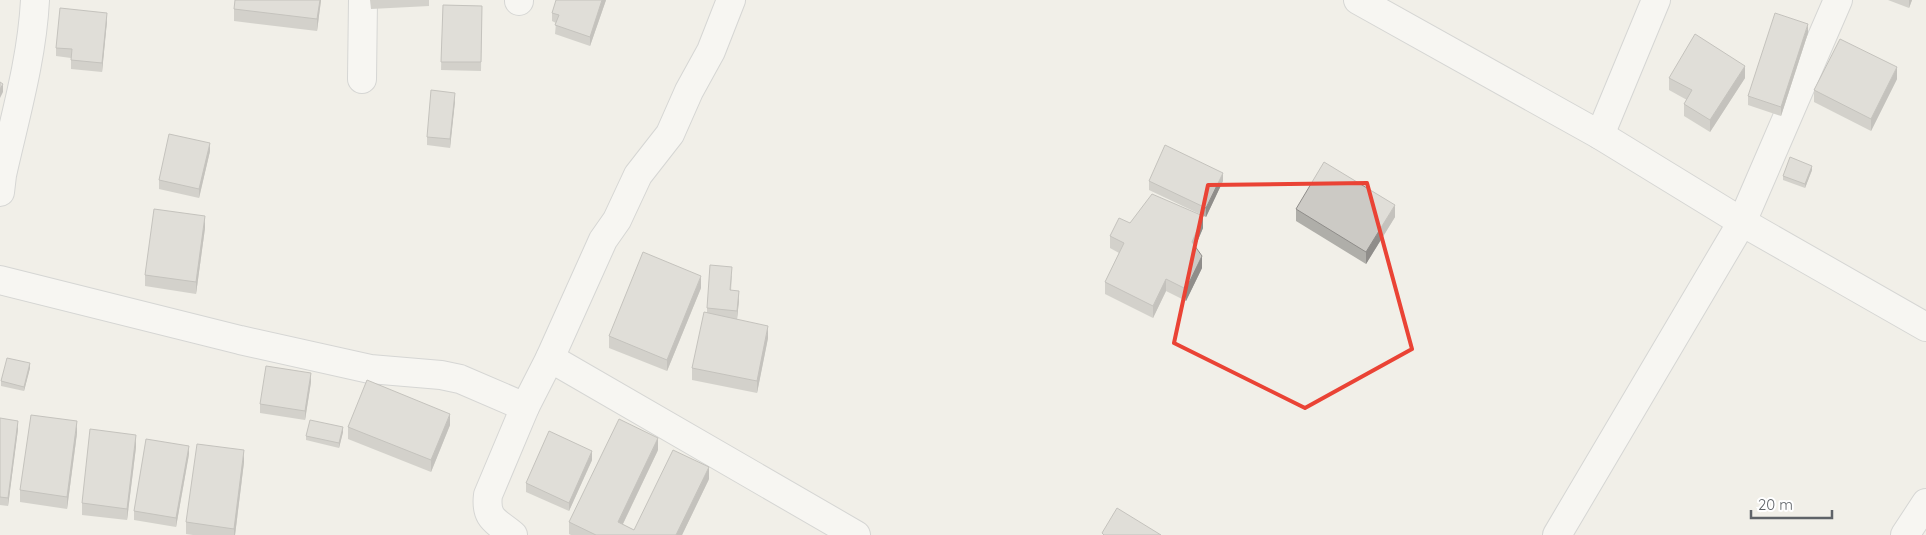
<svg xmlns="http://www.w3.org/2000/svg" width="1926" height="535" font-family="Quicksand,sans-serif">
  <rect width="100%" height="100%" fill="#f1efe8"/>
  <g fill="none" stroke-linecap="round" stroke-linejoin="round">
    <g stroke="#b5b8bc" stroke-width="30">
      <g id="minor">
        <polyline points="519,1 519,0"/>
        <polyline points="362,79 363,0"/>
        <polyline points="1600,135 1656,0"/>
        <path d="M0 192 2 175C15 117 32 59 35 0"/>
        <polyline points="0,280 240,340 370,369 441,375 460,379 525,407"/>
        <polyline points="550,358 856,535"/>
        <path d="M513 535C496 521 485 519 488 495L525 407 550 358 603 240 617 220 638 175 670 134 689 91 711 51 731 0"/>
        <polyline points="1557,535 1742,222 1838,0"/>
        <polyline points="1905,535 1926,503"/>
      </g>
    </g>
    <g stroke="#b5b8bc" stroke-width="30">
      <polyline id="tertiary" points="1358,0 1600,135 1742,222 1926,327"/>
    </g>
    <use href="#minor" stroke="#fff" stroke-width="28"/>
    <use href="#tertiary" stroke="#fff" stroke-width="28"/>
  </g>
  <g fill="#afaea9">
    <polygon points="321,0 317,31 234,21 234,9"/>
    <polygon points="370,0 429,0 429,6 371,9"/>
    <polygon points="606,0 590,46 555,34 556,23 552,21 552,13"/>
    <polygon points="1888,0 1912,0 1909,8"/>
    <polygon points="443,5 482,6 481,71 441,70"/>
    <polygon points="107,21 102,72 71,69 71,58 56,56 56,48"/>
    <polygon points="1808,33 1781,116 1748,105 1748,96"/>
    <polygon points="1669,78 1745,78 1710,132 1684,116 1684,104 1687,100 1669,90"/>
    <polygon points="1897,79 1871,131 1814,102 1814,90"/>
    <polygon points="455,101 450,148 427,145 427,137"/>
    <polygon points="210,151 199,198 159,189 159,180"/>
    <polygon points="1812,170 1805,188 1783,180 1783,176"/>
    <polygon points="1149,181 1223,181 1206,217 1149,190"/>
    <polygon points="1296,209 1395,217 1366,264 1296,221"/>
    <polygon points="1130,223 1203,228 1195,247 1202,268 1186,301 1166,291 1153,318 1105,294 1105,282 1119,253 1110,248 1110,236"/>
    <polygon points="205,228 196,294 145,286 145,275"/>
    <polygon points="732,275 731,291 739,300 737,319 768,338 757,393 692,380 692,368 707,313 707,308"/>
    <polygon points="701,288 667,371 609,348 609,336"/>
    <polygon points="30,368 24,391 1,386 1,381"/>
    <polygon points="311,382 305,420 260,413 260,404"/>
    <polygon points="0,418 18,429 8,506 0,505"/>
    <polygon points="450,425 431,472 348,439 348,427"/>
    <polygon points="343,432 339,448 306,440 306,436"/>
    <polygon points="77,433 67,509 20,502 20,490"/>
    <polygon points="136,447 127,520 82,515 82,503"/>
    <polygon points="658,450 623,524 634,530 709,479 682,535 571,535 569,534 569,522"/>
    <polygon points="189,454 176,527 134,520 134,511"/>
    <polygon points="592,460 569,511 526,492 526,483"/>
    <polygon points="244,462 235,535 193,535 186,534 186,522"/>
  </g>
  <g fill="#8f8d8a">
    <polygon points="320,0 321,0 317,31 317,19"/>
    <polygon points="602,0 606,0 590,46 590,37"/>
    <polygon points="1909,0 1912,0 1909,8"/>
    <polygon points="107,13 107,21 102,72 102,63"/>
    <polygon points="1808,24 1808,33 1781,116 1781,107"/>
    <polygon points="1745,66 1745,78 1710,132 1710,120"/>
    <polygon points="1897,67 1897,79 1871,131 1871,119"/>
    <polygon points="3,84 3,92 0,98 0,89"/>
    <polygon points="455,93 455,101 450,148 450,139"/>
    <polygon points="210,143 210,151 199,198 199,189"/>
    <polygon points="1812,166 1812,170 1805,188 1805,184"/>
    <polygon points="1223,173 1223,181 1206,217 1206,208"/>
    <polygon points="1395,205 1395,217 1366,264 1366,252"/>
    <polygon points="205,216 205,228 196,294 196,282"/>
    <polygon points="1203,216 1203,228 1192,254 1192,242"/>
    <polygon points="1202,256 1202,268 1186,301 1186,289"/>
    <polygon points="701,276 701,288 667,371 667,360"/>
    <polygon points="1166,279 1166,291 1153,318 1153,306"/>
    <polygon points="739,291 739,300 737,319 737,311"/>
    <polygon points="768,326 768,338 757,393 757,381"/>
    <polygon points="30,363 30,368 24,391 24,387"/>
    <polygon points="311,373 311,382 305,420 305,411"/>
    <polygon points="450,414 450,425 431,472 431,460"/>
    <polygon points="18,421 18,429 8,506 8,498"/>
    <polygon points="77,421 77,433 67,509 67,497"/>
    <polygon points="343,427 343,432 339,448 339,443"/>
    <polygon points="136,435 136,447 127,520 127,509"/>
    <polygon points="658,438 658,450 618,534 618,522"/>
    <polygon points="189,446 189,454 176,527 176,518"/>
    <polygon points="244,450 244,462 235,535 234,535 234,529"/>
    <polygon points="592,451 592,460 569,511 569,503"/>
    <polygon points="709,467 709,479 682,535 676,535"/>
  </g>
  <g fill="#cccac5" stroke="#8f8d8a">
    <polygon points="235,0 320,0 317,19 234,9"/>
    <polygon points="556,0 602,0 590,37 555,25 559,15 552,13"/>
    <polygon points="443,5 482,6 481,62 441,62"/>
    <polygon points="60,8 107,13 102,63 71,60 72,49 56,48"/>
    <polygon points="1775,13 1808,24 1781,107 1748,96"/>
    <polygon points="1695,34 1745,66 1710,120 1684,104 1692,90 1669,78"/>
    <polygon points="1840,39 1897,67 1871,119 1814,90"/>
    <polygon points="0,82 3,84 0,89"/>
    <polygon points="431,90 455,93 450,139 427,137"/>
    <polygon points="169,134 210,143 199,189 159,180"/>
    <polygon points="1165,145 1223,173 1206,208 1149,181"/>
    <polygon points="1790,157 1812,166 1805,184 1783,176"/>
    <polygon points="1324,162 1395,205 1366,252 1296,209"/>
    <polygon points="1152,194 1203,216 1192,242 1202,256 1186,289 1166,279 1153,306 1105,282 1124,243 1110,236 1119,218 1130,223"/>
    <polygon points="154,209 205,216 196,282 145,275"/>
    <polygon points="643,252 701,276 667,360 609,336"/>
    <polygon points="710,265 732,267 730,290 739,291 737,311 707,308"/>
    <polygon points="704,312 768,326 757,381 692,368"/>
    <polygon points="7,358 30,363 24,387 1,381"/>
    <polygon points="266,366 311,373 305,411 260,404"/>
    <polygon points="367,380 450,414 431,460 348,427"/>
    <polygon points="31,415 77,421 67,497 20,490"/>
    <polygon points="0,418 18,421 8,498 0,497"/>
    <polygon points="619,419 658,438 618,522 634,530 673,450 709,467 676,535 596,535 569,522"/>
    <polygon points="310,420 343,427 339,443 306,436"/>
    <polygon points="90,429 136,435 127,509 82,503"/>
    <polygon points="549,431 592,451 569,503 526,483"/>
    <polygon points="146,439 189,446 176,518 134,511"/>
    <polygon points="197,444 244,450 234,529 186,522"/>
    <polygon points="1117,508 1161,535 1104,535 1102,533"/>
  </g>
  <path d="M0 0H1926V535H0ZM1367 183 1412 349 1305 408 1174 343 1208 185Z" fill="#f1efe8" fill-opacity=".55" fill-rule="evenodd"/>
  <path fill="none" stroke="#ea4335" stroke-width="4" stroke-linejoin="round" d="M1367 183 1412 349 1305 408 1174 343 1208 185Z"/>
  <path d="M1751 510v8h81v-8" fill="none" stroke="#5f6368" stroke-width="2.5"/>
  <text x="1758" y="510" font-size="15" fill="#5f6368" stroke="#ffffff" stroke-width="4" paint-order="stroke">20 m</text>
</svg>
